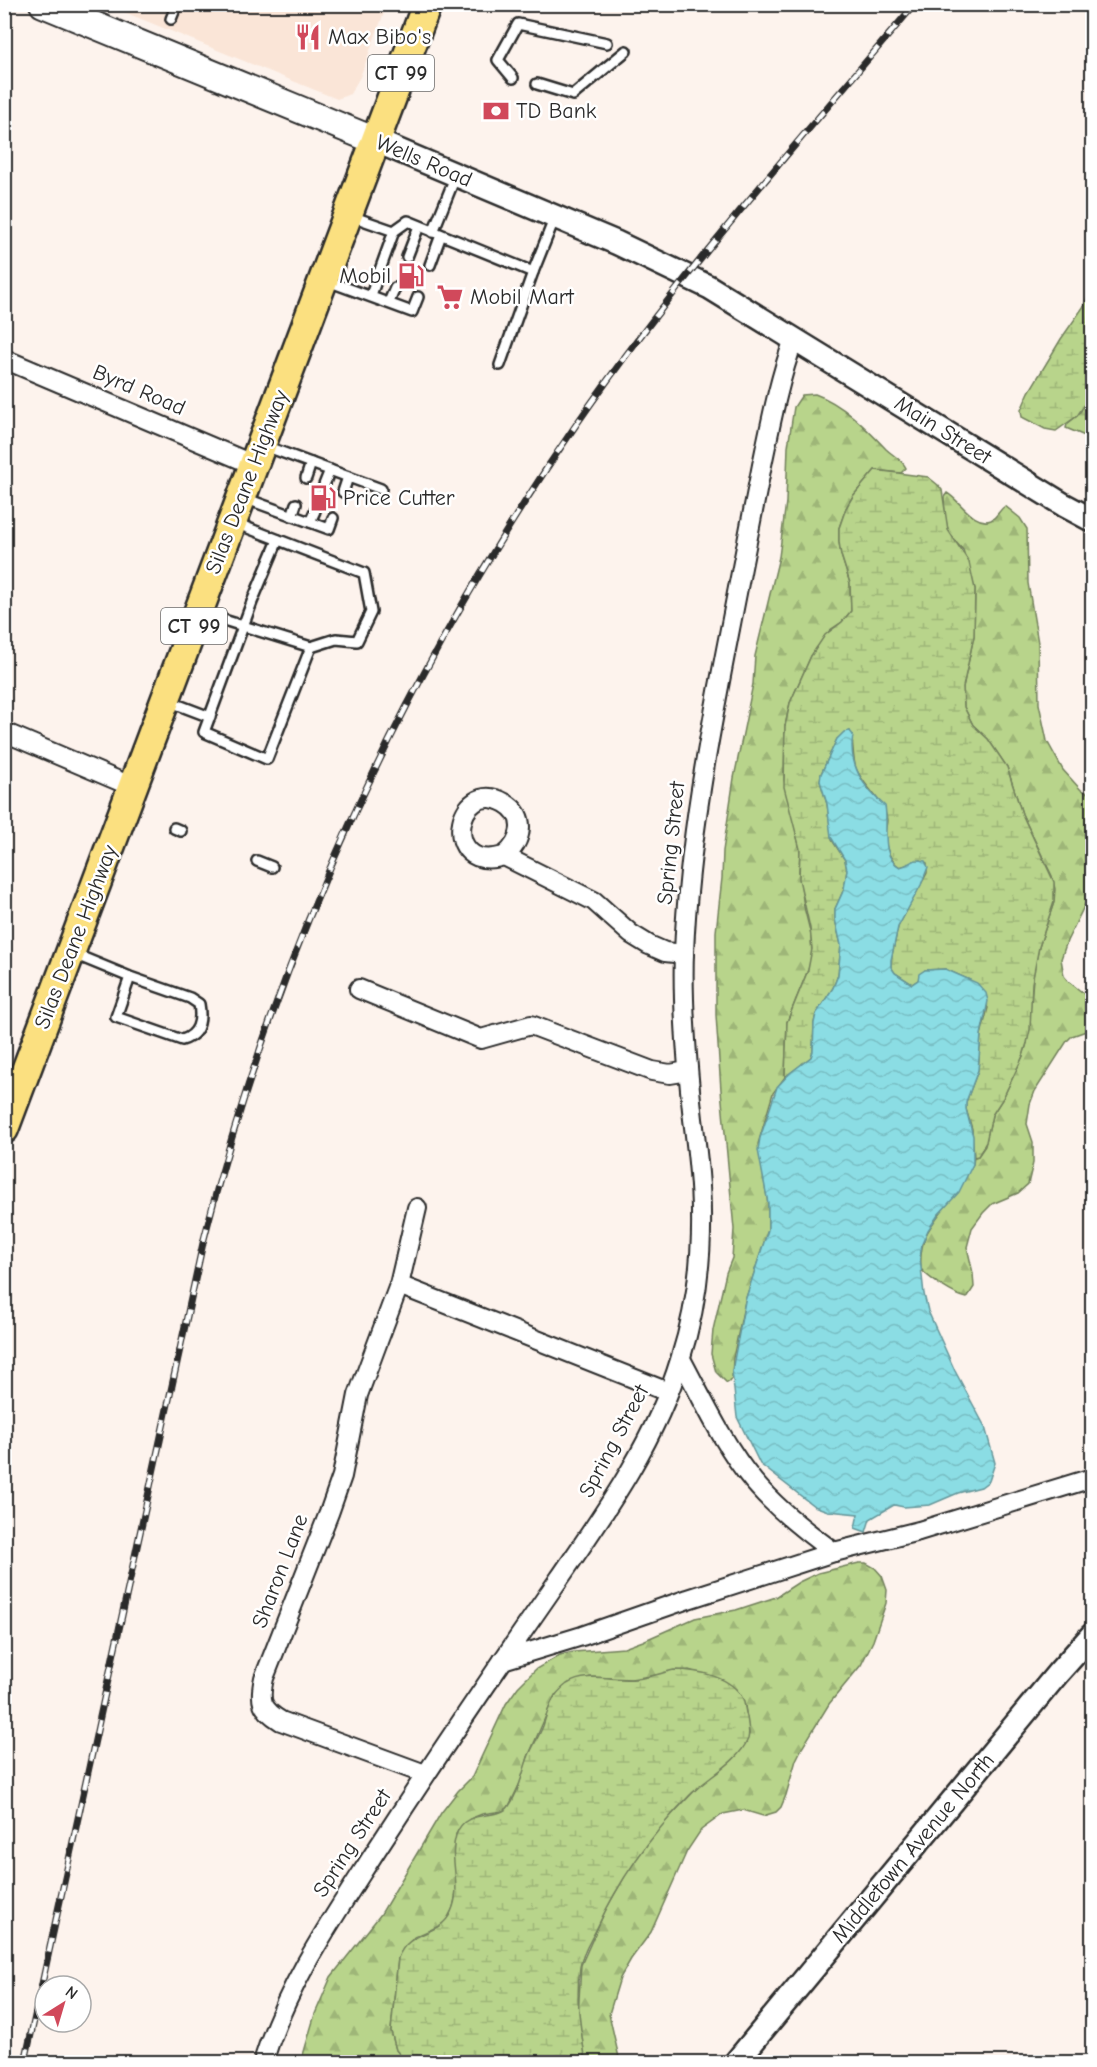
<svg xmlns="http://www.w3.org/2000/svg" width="1097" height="2067" font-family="'Comic Neue',sans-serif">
  <defs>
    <pattern id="forest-firs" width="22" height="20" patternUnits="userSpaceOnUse" patternTransform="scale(1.5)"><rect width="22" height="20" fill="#b8d48b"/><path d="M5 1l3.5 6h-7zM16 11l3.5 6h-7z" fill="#9eb678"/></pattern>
    <pattern id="wetland-marsh" width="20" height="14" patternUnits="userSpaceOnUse" patternTransform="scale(1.5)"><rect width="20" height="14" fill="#b8d48b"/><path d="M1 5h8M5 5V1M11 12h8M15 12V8" fill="none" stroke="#9eb678"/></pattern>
    <pattern id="water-waves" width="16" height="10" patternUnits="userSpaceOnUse" patternTransform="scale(1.5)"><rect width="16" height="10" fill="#8bdde4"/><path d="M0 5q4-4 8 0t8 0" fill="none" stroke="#78bec4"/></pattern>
  </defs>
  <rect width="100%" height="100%" fill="#fdf3ed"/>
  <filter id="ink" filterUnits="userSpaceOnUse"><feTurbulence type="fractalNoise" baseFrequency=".0167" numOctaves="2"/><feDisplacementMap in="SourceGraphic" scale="12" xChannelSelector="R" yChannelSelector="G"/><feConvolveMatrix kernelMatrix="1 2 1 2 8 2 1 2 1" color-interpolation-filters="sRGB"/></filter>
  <g filter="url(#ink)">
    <polygon fill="#fae5d7" points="107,5 387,5 360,77 350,94 337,99"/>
    <g fill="url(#forest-firs)" stroke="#72805b" stroke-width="1.5">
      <path d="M815 394C843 404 866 428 886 449 893 456 902 459 906 468L901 473 875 470 853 496 846 508 839 528V542L841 555 850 583 851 611 842 622 830 630 811 656 790 703 785 726 784 780 800 849 799 871 804 907 811 935 812 957 808 970 787 1022 785 1077 773 1093 758 1144 768 1203V1230L745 1301 733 1358 732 1378 729 1382 727 1383 716 1372 711 1354 713 1330 726 1273 732 1258 734 1229 721 1090 716 1015V932L722 878 723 851 734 778 753 684 755 656 779 557 786 502 788 447 792 420 794 407 802 395Z"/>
      <polygon points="1092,394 1092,439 1066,428 1067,424 1077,416"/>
      <path d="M947 493C960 500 974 527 991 520 997 517 999 510 1005 506L1020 518 1027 529 1028 583 1038 643 1039 704 1047 741 1063 770 1081 790 1092 795V890L1067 941 1061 959 1064 976 1068 981 1092 1000V1029L1072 1036 1067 1041 1035 1091 1030 1104 1027 1124 1033 1142V1163L1028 1184 1018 1193 992 1204 983 1213 972 1228 967 1247 973 1273 974 1287 967 1298C955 1296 928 1278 921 1269 919 1240 928 1229 944 1208 955 1194 964 1178 973 1164L974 1157 978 1156 985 1146 992 1115 1003 1098 1023 1056 1027 1043 1034 969 1039 947 1054 902 1055 889 1052 876 1022 814 1007 767 988 739 973 725 964 707 963 687 974 636 975 589 963 550 950 536 948 530 945 516 944 497Z"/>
      <polygon points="859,1563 866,1563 875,1568 882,1576 887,1590 886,1603 873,1641 861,1665 829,1704 802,1748 796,1760 786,1795 781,1807 776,1812 763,1816 743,1810 723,1814 701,1830 687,1851 651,1932 631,1959 620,1978 609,2014 620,2062 586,2062 578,2016 581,1965 605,1911 629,1869 658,1829 703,1782 725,1766 740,1751 749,1734 745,1706 739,1693 728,1684 689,1670 631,1679 590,1677 555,1695 528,1757 523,1777 508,1808 503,1811 482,1814 470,1819 456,1834 455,1855 457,1889 453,1908 446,1923 414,1937 398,1958 391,2031 396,2050 406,2062 301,2062 315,2014 331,1977 381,1914 441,1813 458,1791 472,1777 506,1704 518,1687 536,1669 560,1655 574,1652 624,1648 643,1641 695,1618 736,1610 776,1597 799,1582 818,1573"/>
    </g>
    <g fill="url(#wetland-marsh)" stroke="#72805b" stroke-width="1.5">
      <polygon points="1092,285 1092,394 1077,416 1056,431 1045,429 1022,417 1021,410 1029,392 1061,339 1084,306"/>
      <path d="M875 470 928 477 938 485 942 490 948 530 969 562 975 589 974 636 963 687 964 707 973 725 988 739 1007 767 1022 814 1054 882V902L1039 947 1032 983 1030 1030 1027 1043 1023 1056 1003 1098 992 1115 986 1142 978 1156 974 1157 972 1129 966 1109V1102L978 1070 981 1035 988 1008 970 980 945 969 925 970 918 980 912 984 895 973 891 967V960L898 927 927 873V863L921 860 900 867C890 862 885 846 885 834 885 830 887 825 887 820 885 800 863 787 856 768 852 757 854 738 850 731L837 739 821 774 820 781 827 804 832 840 845 860 847 870 844 889 835 909V919L841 945 838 975 833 988 816 1014 814 1023 813 1051 811 1057 785 1077 787 1022 808 970 812 949 810 928 799 879 800 849 784 787 785 726 790 703 811 656 825 635 842 622 851 611 850 583 841 555 839 542V528L846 508 853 496Z"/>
      <path d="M674 1670C697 1670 732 1676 743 1699 745 1704 745 1711 747 1717 748 1724 750 1732 748 1739 738 1763 707 1777 689 1796 651 1835 619 1880 596 1930 590 1942 582 1954 580 1967 575 2000 581 2031 586 2062H406L396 2050 391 2031 398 1958C408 1929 440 1937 451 1912 463 1886 448 1860 456 1835 465 1807 499 1821 509 1806 520 1791 522 1772 529 1755 533 1746 539 1736 543 1726 548 1709 552 1695 567 1684 587 1671 613 1681 635 1679 648 1678 661 1673 674 1670Z"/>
    </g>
    <path fill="url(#water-waves)" stroke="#65969a" stroke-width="1.5" d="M850 731 853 735C848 765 863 787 885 806 889 825 879 856 900 867 912 865 910 857 925 861L928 867 921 885 898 927 891 960V967L895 973 912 984 918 980 919 974 925 970 945 969 977 983 986 993 988 1001 981 1035 978 1070 966 1102V1109L973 1136V1164L959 1192 938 1215 928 1230 922 1244 920 1258 924 1294 928 1311 955 1371 985 1427 995 1463 989 1481 981 1487 958 1493 930 1505 904 1507 894 1505 870 1519 866 1532 855 1528 858 1514 828 1511 814 1506 760 1464 737 1417 732 1371 745 1301 768 1230V1203L758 1150 760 1138 777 1087 790 1073 811 1057 813 1051 814 1023 816 1014 833 988 838 975 841 945 835 919V909L844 889 847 870 845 860 831 837 827 804 820 781 821 774 837 739 844 732Z"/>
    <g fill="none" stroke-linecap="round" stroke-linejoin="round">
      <g stroke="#2b2b2b" stroke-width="14">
        <g id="service">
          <polyline points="171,19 177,4"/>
          <polyline points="513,78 498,60 518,24 607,43"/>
          <polyline points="537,84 573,95 626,51"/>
          <polyline points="351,216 394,231"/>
          <polyline points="433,232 456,175"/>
          <polyline points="407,257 419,226"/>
          <polyline points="430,265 441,235"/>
          <polyline points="533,272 555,217"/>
          <polyline points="325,280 412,312 418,297"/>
          <polyline points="371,295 394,231 408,221 533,272 500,365"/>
          <polyline points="389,302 395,288"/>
          <polyline points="265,446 381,489"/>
          <polyline points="306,478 311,463"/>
          <polyline points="324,485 330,470"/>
          <polyline points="343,492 348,477"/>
          <polyline points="244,498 329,529 333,518"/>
          <polyline points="292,516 296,504"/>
          <polyline points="310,522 315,511"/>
          <polyline points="278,540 252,602 204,732 267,759 311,647"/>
          <polyline points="201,613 311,647 336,639 357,641 371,612 364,573 235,523"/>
          <polyline points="168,701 210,717"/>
          <polyline points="174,828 181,831"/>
          <polyline points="257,861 272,867"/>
          <path d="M74 954 130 977 190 998 199 1004C202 1021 199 1035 182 1040L116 1017 130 977"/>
        </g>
      </g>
      <g stroke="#2b2b2b" stroke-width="22">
        <g id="minor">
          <polyline points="4,359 254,465"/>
          <polyline points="4,732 133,787"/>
          <path d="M504 856C522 842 528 816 505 803 455 775 439 875 504 856L594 901 631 934 649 945 665 952 684 954"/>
          <polyline points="359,989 481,1039 531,1025 652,1071 670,1074 688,1071"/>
          <path d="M417 1208 399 1285 358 1395 342 1476 329 1513 264 1678C259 1701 261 1709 281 1721L425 1774"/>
          <polyline points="399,1285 668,1392"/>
          <path d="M681 1359C703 1400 724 1446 754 1482 777 1509 806 1532 834 1552"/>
          <polyline points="503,1660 582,1636 688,1599 834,1552 919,1531 1092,1478"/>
          <path d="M263 2062C287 1984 333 1918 377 1849 436 1758 497 1668 559 1579 606 1511 656 1440 680 1360 695 1313 702 1261 701 1212 701 1181 697 1150 693 1119 687 1064 682 1008 684 952 689 830 714 712 737 593 745 550 754 508 762 465 771 422 779 380 794 339"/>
        </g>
      </g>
      <g stroke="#2b2b2b" stroke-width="27">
        <g id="tertiary">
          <polyline points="376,141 617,243 709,287 1064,505 1092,520"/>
          <polyline points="736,2062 1058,1673 1092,1635"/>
        </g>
      </g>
      <g stroke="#2b2b2b" stroke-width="30">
        <polyline id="secondary" points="43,4 376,141"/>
      </g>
      <g stroke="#2b2b2b" stroke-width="33">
        <polyline id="primary" points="4,1129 427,4"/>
      </g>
      <use href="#service" stroke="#fff" stroke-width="9"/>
      <use href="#minor" stroke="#fff" stroke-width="18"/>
      <use href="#tertiary" stroke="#fff" stroke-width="22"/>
      <use href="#secondary" stroke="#fff" stroke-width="26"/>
      <use href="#primary" stroke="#fbe080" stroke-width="28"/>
      <g stroke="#2b2b2b" stroke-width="7">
        <path id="rail" d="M25 2062 203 1243C276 950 406 670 578 422 680 275 799 141 915 4"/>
      </g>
      <use href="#rail" stroke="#fff" stroke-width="4.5" stroke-dasharray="14" stroke-linecap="butt"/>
    </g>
  </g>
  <defs>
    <g id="restaurant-bare" transform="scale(2.07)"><path d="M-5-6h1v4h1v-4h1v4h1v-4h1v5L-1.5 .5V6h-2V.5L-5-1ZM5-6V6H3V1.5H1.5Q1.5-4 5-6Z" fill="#d1495b" stroke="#fff" stroke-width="2.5" paint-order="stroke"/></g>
    <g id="bank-bare" transform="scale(2.07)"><path d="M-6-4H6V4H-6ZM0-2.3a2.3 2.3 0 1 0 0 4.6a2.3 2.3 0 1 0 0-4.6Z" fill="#d1495b" stroke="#fff" stroke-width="2.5" paint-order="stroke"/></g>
    <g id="fuel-bare" transform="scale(2.07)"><path d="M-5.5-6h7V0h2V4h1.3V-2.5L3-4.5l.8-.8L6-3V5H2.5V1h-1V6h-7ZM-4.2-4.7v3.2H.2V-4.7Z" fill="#d1495b" stroke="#fff" stroke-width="2.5" paint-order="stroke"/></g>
    <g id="supermarket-bare" transform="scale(2.07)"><path d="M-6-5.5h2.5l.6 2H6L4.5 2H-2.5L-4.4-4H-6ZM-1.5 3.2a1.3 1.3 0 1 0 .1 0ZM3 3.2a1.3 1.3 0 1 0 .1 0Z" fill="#d1495b" stroke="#fff" stroke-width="2.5" paint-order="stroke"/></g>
  </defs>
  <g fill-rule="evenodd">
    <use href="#restaurant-bare" x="308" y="37"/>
    <use href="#bank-bare" x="496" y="111"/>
    <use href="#fuel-bare" x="411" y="276"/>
    <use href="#supermarket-bare" x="450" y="297"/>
    <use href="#fuel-bare" x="323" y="498"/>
  </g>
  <g text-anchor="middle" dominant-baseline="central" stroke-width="5" stroke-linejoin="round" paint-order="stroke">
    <g fill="#fff" stroke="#6b6b6b" stroke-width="1.5">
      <rect x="368" y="55" width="66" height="36" rx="4.5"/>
      <rect x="161" y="608" width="66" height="36" rx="4.5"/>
    </g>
    <g font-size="21" font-weight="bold" fill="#2b2b2b">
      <text x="401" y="73">CT 99</text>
      <text x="194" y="626">CT 99</text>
    </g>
    <g font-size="22" fill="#2b2b2b" stroke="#fff" text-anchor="start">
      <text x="328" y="37">Max Bibo's</text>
      <text x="516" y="111">TD Bank</text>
      <text x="391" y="276" text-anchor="end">Mobil</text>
      <text x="470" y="297">Mobil Mart</text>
      <text x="343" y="498">Price Cutter</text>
    </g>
    <g font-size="22" fill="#2b2b2b" stroke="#fff">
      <text transform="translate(424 161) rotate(23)">Wells Road</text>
      <text transform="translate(139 390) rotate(23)">Byrd Road</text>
      <text transform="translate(943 430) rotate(32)">Main Street</text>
      <text transform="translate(247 482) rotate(-69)">Silas Deane Highway</text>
      <text transform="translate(671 843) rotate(-84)">Spring Street</text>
      <text transform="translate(76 937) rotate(-69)">Silas Deane Highway</text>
      <text transform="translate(614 1441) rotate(-62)">Spring Street</text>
      <text transform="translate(280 1571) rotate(-69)">Sharon Lane</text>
      <text transform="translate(352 1843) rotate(-57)">Spring Street</text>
      <text transform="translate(913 1848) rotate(-50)">Middletown Avenue North</text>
    </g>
  </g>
  <rect width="1097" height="2067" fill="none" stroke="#fff" stroke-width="24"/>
  <rect x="12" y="12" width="1073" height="2043" fill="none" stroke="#2b2b2b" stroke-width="2" filter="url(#ink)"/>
  <g transform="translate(63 2004) rotate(37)"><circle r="28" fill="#ffffff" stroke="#aaaaaa" stroke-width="1.5"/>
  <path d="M0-4.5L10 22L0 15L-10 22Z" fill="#d1495b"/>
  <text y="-9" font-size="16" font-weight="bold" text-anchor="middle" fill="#2b2b2b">N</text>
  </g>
</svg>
